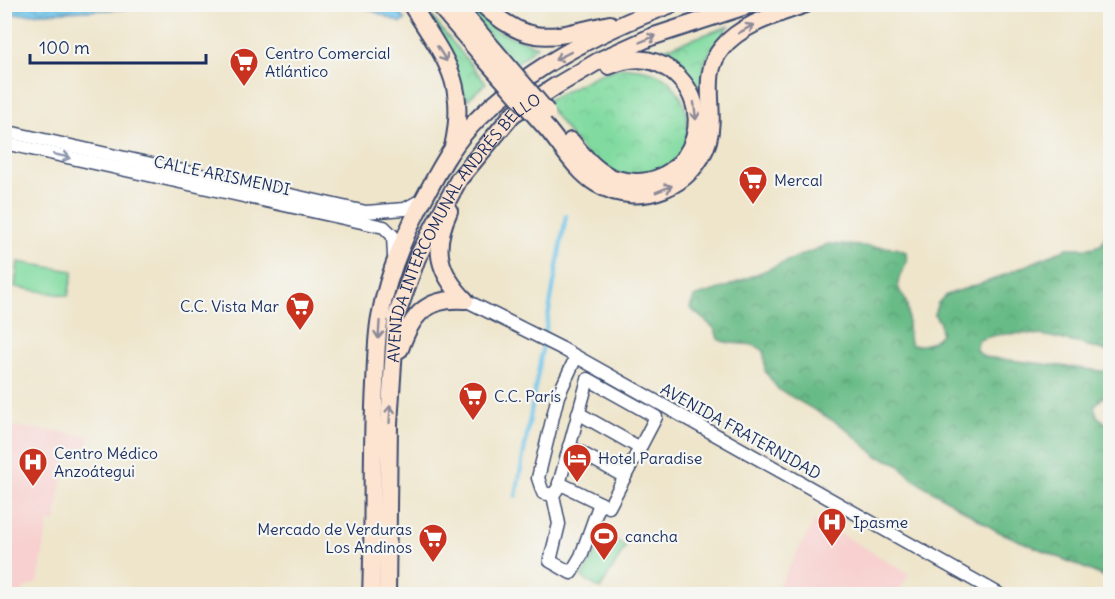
<svg xmlns="http://www.w3.org/2000/svg" width="1115" height="599" font-family="Delius,sans-serif">
  <defs>
    <pattern id="forest-crowns" width="20" height="18" patternUnits="userSpaceOnUse" patternTransform="scale(1.5)"><rect width="20" height="18" fill="#68bb86"/><path d="M2 6a3 3 0 1 1 6 0M12 15a3 3 0 1 1 6 0" fill="none" stroke="#559871"/></pattern>
    <pattern id="park-crowns" width="20" height="18" patternUnits="userSpaceOnUse" patternTransform="scale(1.5)"><rect width="20" height="18" fill="#81dba0"/><path d="M2 6a3 3 0 1 1 6 0M12 15a3 3 0 1 1 6 0" fill="none" stroke="#6fbc8c"/></pattern>
    <pattern id="water-waves" width="16" height="10" patternUnits="userSpaceOnUse" patternTransform="scale(1.5)"><rect width="16" height="10" fill="#6dc4ea"/><path d="M0 5q4-4 8 0t8 0" fill="none" stroke="#59a0c1"/></pattern>
  </defs>
  <rect width="100%" height="100%" fill="#f6f6f2"/>
  <filter id="ink" filterUnits="userSpaceOnUse"><feTurbulence type="fractalNoise" baseFrequency=".0167" numOctaves="2"/><feDisplacementMap in="SourceGraphic" scale="12" xChannelSelector="R" yChannelSelector="G"/><feConvolveMatrix kernelMatrix="1 2 1 2 8 2 1 2 1" color-interpolation-filters="sRGB"/></filter>
  <filter id="wash" filterUnits="userSpaceOnUse"><feTurbulence type="fractalNoise" baseFrequency=".008" numOctaves="4" result="noise"/><feDisplacementMap in="SourceGraphic" scale="24" xChannelSelector="R" yChannelSelector="G"/><feGaussianBlur stdDeviation="1.35" result="paint"/><feColorMatrix in="noise" values="0 0 0 0 0 0 0 0 0 0 0 0 0 0 0 0 0 1.4 0 .05"/><feComposite in="paint" operator="in"/></filter>
  <g filter="url(#wash)">
    <rect width="100%" height="100%" fill="#eee5cb"/>
    <g fill="#f7d0cf">
      <polygon points="5,425 89,436 88,453 67,450 55,523 48,522 38,582 24,588 22,594 5,594"/>
      <polygon points="816,519 909,574 898,594 774,594"/>
    </g>
    <g fill="#81dba0" stroke="#4e857f" stroke-width="1.5">
      <polygon points="18,262 73,271 68,296 15,287"/>
      <polygon points="606,535 626,546 600,589 582,577"/>
    </g>
    <path fill="url(#forest-crowns)" stroke="#427572" stroke-width="1.5" d="M1110 220V352C1070 341 1020 324 979 340L976 350 984 357 1110 372V391L1094 406 1097 416 1110 426V579L997 531 913 479 897 463 877 456 844 427 778 389 765 371 764 351C750 339 733 348 718 339L715 329 690 308 694 297 726 287 828 244 896 248 906 252C909 269 899 270 898 284 898 292 904 295 906 302 911 315 905 331 911 345 924 346 932 344 941 334L940 323 934 314 938 303 946 295 992 280 1067 248H1089L1101 245 1106 235V225Z"/>
    <g fill="url(#park-crowns)" stroke="#4e857f" stroke-width="1.5">
      <polygon points="417,5 422,5 486,83 467,100"/>
      <polygon points="464,5 469,5 496,31 537,46 514,66"/>
      <polygon points="729,26 705,60 699,94 679,68 656,52"/>
      <path d="M622 67C637 69 654 69 666 79 689 97 695 134 678 158 669 171 644 177 628 176 619 176 598 165 591 159 572 143 561 119 544 102L597 75Z"/>
    </g>
    <g fill="url(#water-waves)" stroke="#447aa4" stroke-width="1.5">
      <polygon points="5,4 202,4 202,5 5,15"/>
      <polygon points="359,5 394,5 405,20 401,23"/>
    </g>
    <g fill="none" stroke-linecap="round" stroke-linejoin="round">
      <polyline stroke="#6dc4ea" stroke-width="4" points="516,496 566,216"/>
    </g>
  </g>
  <g filter="url(#ink)">
    <g fill="none" stroke-linecap="round" stroke-linejoin="round">
      <g stroke="#3b4a6e" stroke-width="15">
        <g id="minor">
          <polyline points="4,131 366,212 405,209 423,199"/>
          <polyline points="4,143 384,227 393,236 394,256"/>
          <polyline points="465,300 561,348 999,594"/>
          <polyline points="578,413 640,448"/>
          <polyline points="569,446 625,477"/>
          <polyline points="559,483 600,503"/>
          <polyline points="553,495 559,524 550,561 571,573 581,556 600,503 609,507 656,417 588,379 558,488 553,495 543,493 538,478 558,396 576,357"/>
        </g>
      </g>
      <g stroke="#3b4a6e" stroke-width="20">
        <g id="secondary">
          <path d="M411 4C444 58 468 81 453 147"/>
          <polyline points="438,4 484,58"/>
          <polyline points="455,4 495,51"/>
          <path d="M482 4C530 49 552 37 610 24"/>
          <path d="M548 130C563 148 577 172 597 184 640 209 694 187 708 141 717 110 699 75 722 48 741 24 778 14 806 4"/>
          <path d="M571 141C582 155 598 174 616 179 685 199 727 113 670 70 651 56 629 57 609 66"/>
          <path d="M449 211C432 248 438 272 465 300"/>
          <path d="M400 349C412 314 427 297 465 300"/>
          <path d="M371 594C374 525 371 455 375 385 376 363 376 339 380 317 387 278 402 241 420 206 434 180 448 151 468 129 522 70 598 32 672 4"/>
          <path id="s1" d="M387 594 389 424 396 317 417 258 459 179 513 114 556 86 602 59 651 37 752 4"/>
        </g>
      </g>
      <use href="#minor" stroke="#fff" stroke-width="12"/>
      <use href="#secondary" stroke="#fde4d1" stroke-width="16"/>
      <g stroke="#3b4a6e" stroke-width="20" stroke-linecap="butt">
        <g id="secondary-bridge">
          <polyline points="495,51 547,112"/>
          <polyline points="484,58 548,130"/>
        </g>
      </g>
      <use href="#secondary-bridge" stroke="#fde4d1" stroke-width="16"/>
    </g>
    <defs><path id="oneway-shaft" d="M-6 0H5M1.5-3L5.5 0L1.5 3" fill="none" stroke-width="1.6" stroke-linecap="round" stroke-linejoin="round" transform="scale(1.5)"/></defs>
    <g stroke="#8c8a98">
      <use href="#oneway-shaft" transform="translate(746 29) rotate(-29)"/>
      <use href="#oneway-shaft" transform="translate(648 39) rotate(-22)"/>
      <use href="#oneway-shaft" transform="translate(442 54) rotate(58)"/>
      <use href="#oneway-shaft" transform="translate(563 56) rotate(153)"/>
      <use href="#oneway-shaft" transform="translate(695 111) rotate(83)"/>
      <use href="#oneway-shaft" transform="translate(664 189) rotate(-22)"/>
      <use href="#oneway-shaft" transform="translate(379 330) rotate(94)"/>
      <use href="#oneway-shaft" transform="translate(390 414) rotate(-87)"/>
    </g>
    <use stroke="#8d97ae" href="#oneway-shaft" transform="translate(62 156) rotate(13)"/>
  </g>
  <defs>
    <g id="supermarket-pin" transform="scale(1.5)"><path d="M0 17L-7.5 6A9.5 9.5 0 1 1 7.5 6Z" fill="#c8321e" stroke="#f6f6f2"/><path d="M-6-5.5h2.5l.6 2H6L4.5 2H-2.5L-4.4-4H-6ZM-1.5 3.2a1.3 1.3 0 1 0 .1 0ZM3 3.2a1.3 1.3 0 1 0 .1 0Z" fill="#fff"/></g>
    <g id="hotel-pin" transform="scale(1.5)"><path d="M0 17L-7.5 6A9.5 9.5 0 1 1 7.5 6Z" fill="#c8321e" stroke="#f6f6f2"/><path d="M-6-4.5h1.5V1H6V5H4.5V3h-9V5H-6ZM-4 0a1.8 1.8 0 1 1 3.6 0ZM.5 0V-2.5h3Q6-2.5 6 0Z" fill="#fff"/></g>
    <g id="hospital-pin" transform="scale(1.5)"><path d="M0 17L-7.5 6A9.5 9.5 0 1 1 7.5 6Z" fill="#c8321e" stroke="#f6f6f2"/><path d="M-5-5h3v3.5h4V-5h3V5h-3V1.5h-4V5h-3Z" fill="#fff"/></g>
    <g id="stadium-pin" transform="scale(1.5)"><path d="M0 17L-7.5 6A9.5 9.5 0 1 1 7.5 6Z" fill="#c8321e" stroke="#f6f6f2"/><path d="M0-5a6.5 5 0 1 0 0 10a6.5 5 0 1 0 0-10ZM-3.5-1.8h7v3.6h-7Z" fill="#fff"/></g>
  </defs>
  <g fill-rule="evenodd">
    <use href="#supermarket-pin" x="244" y="62"/>
    <use href="#supermarket-pin" x="753" y="180"/>
    <use href="#supermarket-pin" x="300" y="306"/>
    <use href="#supermarket-pin" x="473" y="396"/>
    <use href="#hotel-pin" x="577" y="458"/>
    <use href="#hospital-pin" x="33" y="462"/>
    <use href="#hospital-pin" x="832" y="522"/>
    <use href="#stadium-pin" x="604" y="536"/>
    <use href="#supermarket-pin" x="433" y="538"/>
  </g>
  <g text-anchor="middle" dominant-baseline="central" stroke-width="4.5" stroke-linejoin="round" paint-order="stroke">
    <g font-size="16" fill="#1b2f5e" stroke="#f6f6f2" text-anchor="start">
      <text x="265" y="53">Centro Comercial<tspan x="265" dy="18">Atlántico</tspan></text>
      <text x="774" y="180">Mercal</text>
      <text x="279" y="306" text-anchor="end">C.C. Vista Mar</text>
      <text x="494" y="396">C.C. París</text>
      <text x="54" y="453">Centro Médico<tspan x="54" dy="18">Anzoátegui</tspan></text>
      <text x="598" y="458">Hotel Paradise</text>
      <text x="853" y="522">Ipasme</text>
      <text x="412" y="529" text-anchor="end">Mercado de Verduras<tspan x="412" dy="18">Los Andinos</tspan></text>
      <text x="625" y="536">cancha</text>
    </g>
    <g font-size="16" fill="#1b2f5e" stroke="#f6f6f2">
      <text transform="translate(222 175) rotate(12)">CALLE ARISMENDI</text>
      <text stroke="none"><textPath href="#s1" startOffset="388">AVENIDA INTERCOMUNAL ANDRÉS BELLO</textPath></text>
      <text transform="translate(741 431) rotate(29)">AVENIDA FRATERNIDAD</text>
    </g>
  </g>
  <rect width="1115" height="599" fill="none" stroke="#f6f6f2" stroke-width="24"/>
  <path d="M30 54v9h176v-9" fill="none" stroke="#1b2f5e" stroke-width="3"/>
  <text x="39" y="54" font-size="18" fill="#1b2f5e" stroke="#f6f6f2" stroke-width="4.5" paint-order="stroke">100 m</text>
</svg>
